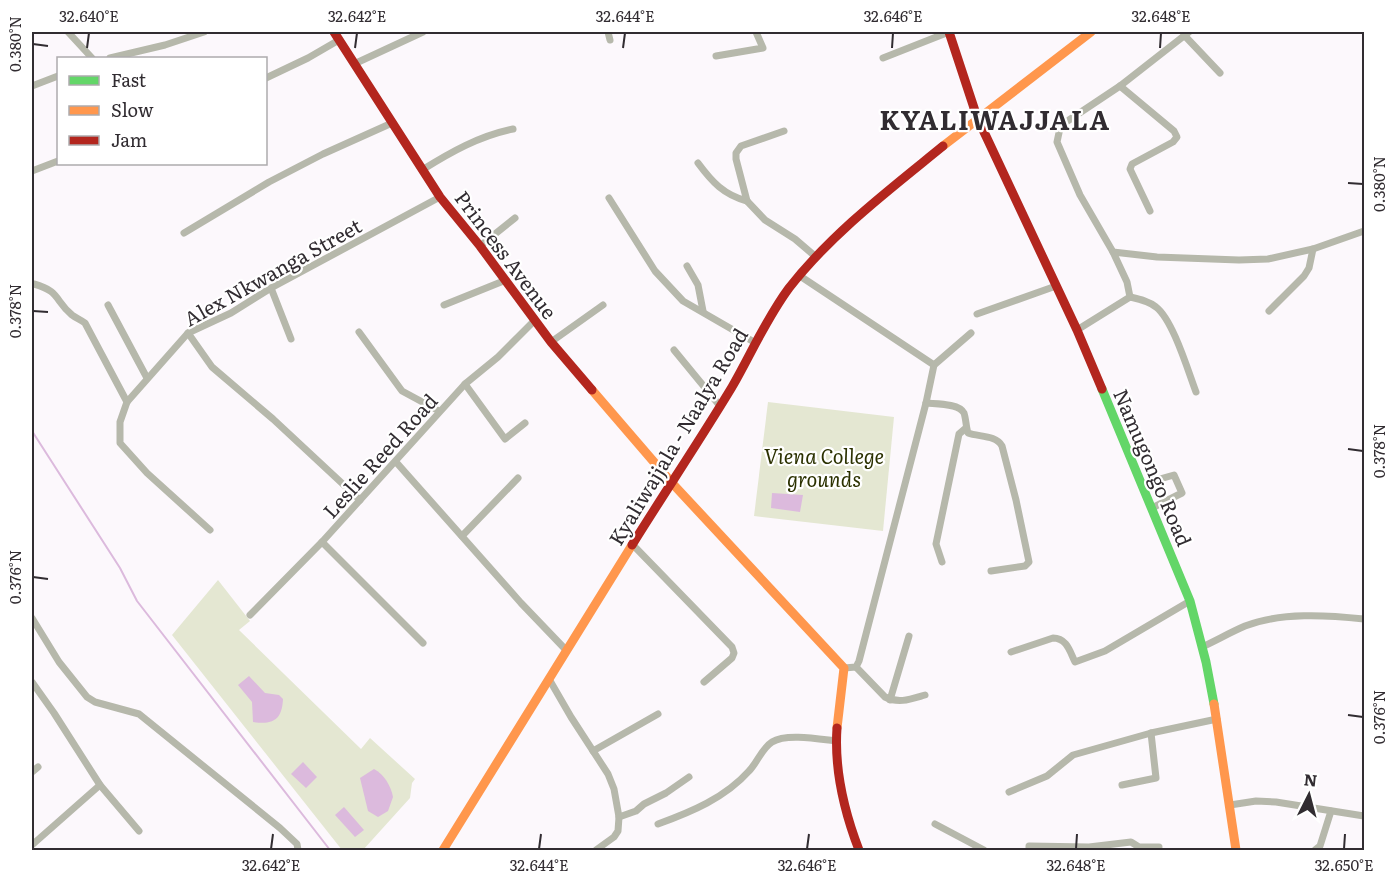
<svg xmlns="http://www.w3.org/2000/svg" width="1396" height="882" font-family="Literata,serif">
  <rect width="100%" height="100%" fill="#fcf8fc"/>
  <g fill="#e4e7d2">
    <polygon points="768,402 894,417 883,531 754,516"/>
    <polygon points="218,580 250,621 239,630 361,749 370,738 415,779 412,783 410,798 363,850 342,850 172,635"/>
  </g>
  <g fill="#dcbadd">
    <polygon points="772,493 803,495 800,512 771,508"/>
    <path d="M249 676 265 693 279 695 283 699C282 720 273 725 253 722L252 702 238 685Z"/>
    <polygon points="303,762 317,777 306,788 291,774"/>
    <path d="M374 769C384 774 391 786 393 797L388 811 378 817 368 811 360 778Z"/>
    <polygon points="344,807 364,830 355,837 335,815"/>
  </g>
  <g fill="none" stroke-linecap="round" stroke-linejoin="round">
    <polyline stroke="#dcbadd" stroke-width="2" points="32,431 120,568 137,601 330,850"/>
    <g stroke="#b6b8ab" stroke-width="7">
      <polyline points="68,32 92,58"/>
      <polyline points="608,32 610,40"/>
      <polyline points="1189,32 1120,86 1066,122 1060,128 1057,142 1080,195 1113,252 1157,257 1239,260 1268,259 1313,249 1364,231"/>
      <polyline points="1184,35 1220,73"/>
      <polyline points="716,56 763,48 756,32"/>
      <polyline points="110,58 165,45 204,32"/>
      <polyline points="883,58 949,32"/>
      <polyline points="354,64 423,32"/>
      <polyline points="266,78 308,58 339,40"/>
      <polyline points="32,86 58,76"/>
      <polyline points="1120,86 1174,131 1177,137 1173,142 1132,164 1130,169 1150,211"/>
      <polyline points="784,131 741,146 736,153 736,159 747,201 765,220 795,239 816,257"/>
      <path d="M698 163C712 182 724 195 747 201"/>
      <path d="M422 170C451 152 479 136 513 129"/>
      <polyline points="32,171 58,161"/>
      <polyline points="609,198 655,271 683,301 754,342"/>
      <polyline points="184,233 269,182 323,154 392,123"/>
      <polyline points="480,246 515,218"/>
      <polyline points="687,266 698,285 703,311"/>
      <polyline points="800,276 934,365"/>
      <path d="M34 284C60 291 55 301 72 315 76 318 81 320 85 323L127 402"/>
      <polyline points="271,288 291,339"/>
      <path d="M1130 297C1139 299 1149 301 1156 307 1173 320 1188 371 1196 392"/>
      <polyline points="108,305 147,378"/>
      <polyline points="444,305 506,280"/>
      <polyline points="1269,311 1304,276 1309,268 1313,249"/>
      <polyline points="977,314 1056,286"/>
      <polyline points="1077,330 1130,297 1127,282 1113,252"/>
      <polyline points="359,332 402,391 439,411"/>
      <polyline points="188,333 212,367 273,419 360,500"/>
      <polyline points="551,342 603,305"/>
      <polyline points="674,350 720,406"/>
      <polyline points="465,384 505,439 525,423"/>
      <path d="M926 403C936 404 959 403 964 413 966 419 966 427 968 433 979 437 996 435 1002 446L1016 500 1029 562 1025 566 991 571"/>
      <polyline points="396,462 521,603 566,650"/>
      <polyline points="1142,484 1174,475 1182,493 1152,508"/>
      <polyline points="210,530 147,473 120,443 120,422 127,402 188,333 231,313 271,288 440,197"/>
      <polyline points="462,536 518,478"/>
      <polyline points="322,542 423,643"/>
      <polyline points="633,545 732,647 734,653 732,658 704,682"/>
      <polyline points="942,562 936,544 959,434 966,428"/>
      <polyline points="250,615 322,542 465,384 498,357 535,320"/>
      <polyline points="32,618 59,662 87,697 95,702 139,714 280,828 297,844 298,850"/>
      <path d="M1204 646C1217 640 1231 632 1245 626 1281 612 1327 615 1364 619"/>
      <path d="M1011 652 1053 638C1067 638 1070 652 1075 662L1105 651 1190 601"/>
      <path d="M856 667 885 697C899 704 911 699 925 695"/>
      <polyline points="844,668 856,667 859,661 926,403 934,365 971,333"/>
      <polyline points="549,679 571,717 608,774 614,789 619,817 618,831 614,837 596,850"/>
      <polyline points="32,682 54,713 100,785 139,831"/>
      <polyline points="890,700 909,636"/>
      <polyline points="593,751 658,714"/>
      <polyline points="32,772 38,767"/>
      <polyline points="1122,785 1156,778 1151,733"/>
      <polyline points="1009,792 1047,776 1073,755 1151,733 1217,719"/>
      <polyline points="1230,805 1256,801 1276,802 1364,816"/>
      <polyline points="619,817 636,811 644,804 666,793 689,777"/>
      <path d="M658 824C691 812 725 798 749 771 757 763 762 748 772 742 786 733 819 739 836 741"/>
      <polyline points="935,824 984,850"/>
      <polyline points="32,845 100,785"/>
      <polyline points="1029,850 1029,846 1089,847 1131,842 1139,847 1159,847"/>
      <polyline points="1315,850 1320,846 1331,811"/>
    </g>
    <polyline stroke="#63d668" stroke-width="9" points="1102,389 1190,601 1206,662 1214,704"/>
    <g stroke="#ff974d" stroke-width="9">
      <polyline points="943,146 1091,32"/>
      <polyline points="592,390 672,483 844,668 837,728"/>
      <polyline points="1214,704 1236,850"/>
      <polyline points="443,850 632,545"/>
    </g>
    <g stroke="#b3261e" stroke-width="9">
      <polyline points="334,32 440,197 480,246 551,342 592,390"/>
      <polyline points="949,32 977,117 1077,330 1102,389"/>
      <path d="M632 545C665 492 700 440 732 387 751 354 766 319 789 288 832 233 889 190 943 146"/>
      <path d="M837 728C834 771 844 811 859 850"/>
    </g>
  </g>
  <path fill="none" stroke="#312c31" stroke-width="2" d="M33 44 48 46M87 48 89 33M355 48 357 33M623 48 625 33M892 48 893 33M1160 48 1161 33M1348 183 1363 184M33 311 48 312M1348 449 1363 451M33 577 48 579M1348 715 1363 717M271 849 273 834M539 849 541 834M807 849 809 834M1076 849 1077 834M1344 849 1345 834"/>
  <g text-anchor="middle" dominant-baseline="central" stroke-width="4.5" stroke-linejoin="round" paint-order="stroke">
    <g font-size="20" fill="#312c31" stroke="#fff">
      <text transform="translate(507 254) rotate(53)">Princess Avenue</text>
      <text transform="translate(272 271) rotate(-29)">Alex Nkwanga Street</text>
      <text transform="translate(677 436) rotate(-59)">Kyaliwajjala - Naalya Road</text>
      <text transform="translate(379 455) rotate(-48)">Leslie Reed Road</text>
      <text transform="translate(1154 467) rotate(67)">Namugongo Road</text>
    </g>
    <g font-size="20" font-style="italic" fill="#2b3100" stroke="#fff">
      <text x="824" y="455">Viena College<tspan x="824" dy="23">grounds</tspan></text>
    </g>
    <g font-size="26" font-weight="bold" letter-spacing="1.5" fill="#312c31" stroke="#fff">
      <text x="995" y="118">KYALIWAJJALA</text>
    </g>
  </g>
  <rect width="1396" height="882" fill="none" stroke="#ffffff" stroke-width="66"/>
  <rect x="57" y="57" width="210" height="108" fill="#ffffff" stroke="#adabad" stroke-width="1.5"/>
  <rect x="69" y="76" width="30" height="9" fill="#63d668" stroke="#adabad" stroke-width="1.5"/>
  <text x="111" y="87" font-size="18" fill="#312c31">Fast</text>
  <rect x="69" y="106" width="30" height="9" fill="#ff974d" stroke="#adabad" stroke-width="1.5"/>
  <text x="111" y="117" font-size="18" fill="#312c31">Slow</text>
  <rect x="69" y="136" width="30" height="9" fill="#b3261e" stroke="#adabad" stroke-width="1.5"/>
  <text x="111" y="147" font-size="18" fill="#312c31">Jam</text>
  <g transform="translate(1309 795) rotate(6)" stroke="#ffffff" stroke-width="4.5" paint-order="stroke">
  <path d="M0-4.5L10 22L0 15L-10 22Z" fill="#312c31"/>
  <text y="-9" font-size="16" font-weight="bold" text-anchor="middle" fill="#312c31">N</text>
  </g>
  <rect x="33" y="33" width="1330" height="816" fill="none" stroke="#312c31" stroke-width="2"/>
  <g font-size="15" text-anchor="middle" fill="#312c31">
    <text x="89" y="22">32.640°E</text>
    <text x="357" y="22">32.642°E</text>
    <text x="625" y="22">32.644°E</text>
    <text x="893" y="22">32.646°E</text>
    <text x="1161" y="22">32.648°E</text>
    <text transform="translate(16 44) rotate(-90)" y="5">0.380°N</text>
    <text transform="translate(1380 184) rotate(-90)" y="5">0.380°N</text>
    <text transform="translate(16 311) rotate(-90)" y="5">0.378°N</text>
    <text transform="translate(1380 451) rotate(-90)" y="5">0.378°N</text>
    <text transform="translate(16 577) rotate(-90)" y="5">0.376°N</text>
    <text transform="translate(1380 717) rotate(-90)" y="5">0.376°N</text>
    <text x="271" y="871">32.642°E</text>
    <text x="539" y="871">32.644°E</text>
    <text x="807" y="871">32.646°E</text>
    <text x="1076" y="871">32.648°E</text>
    <text x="1344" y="871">32.650°E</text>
  </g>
</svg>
